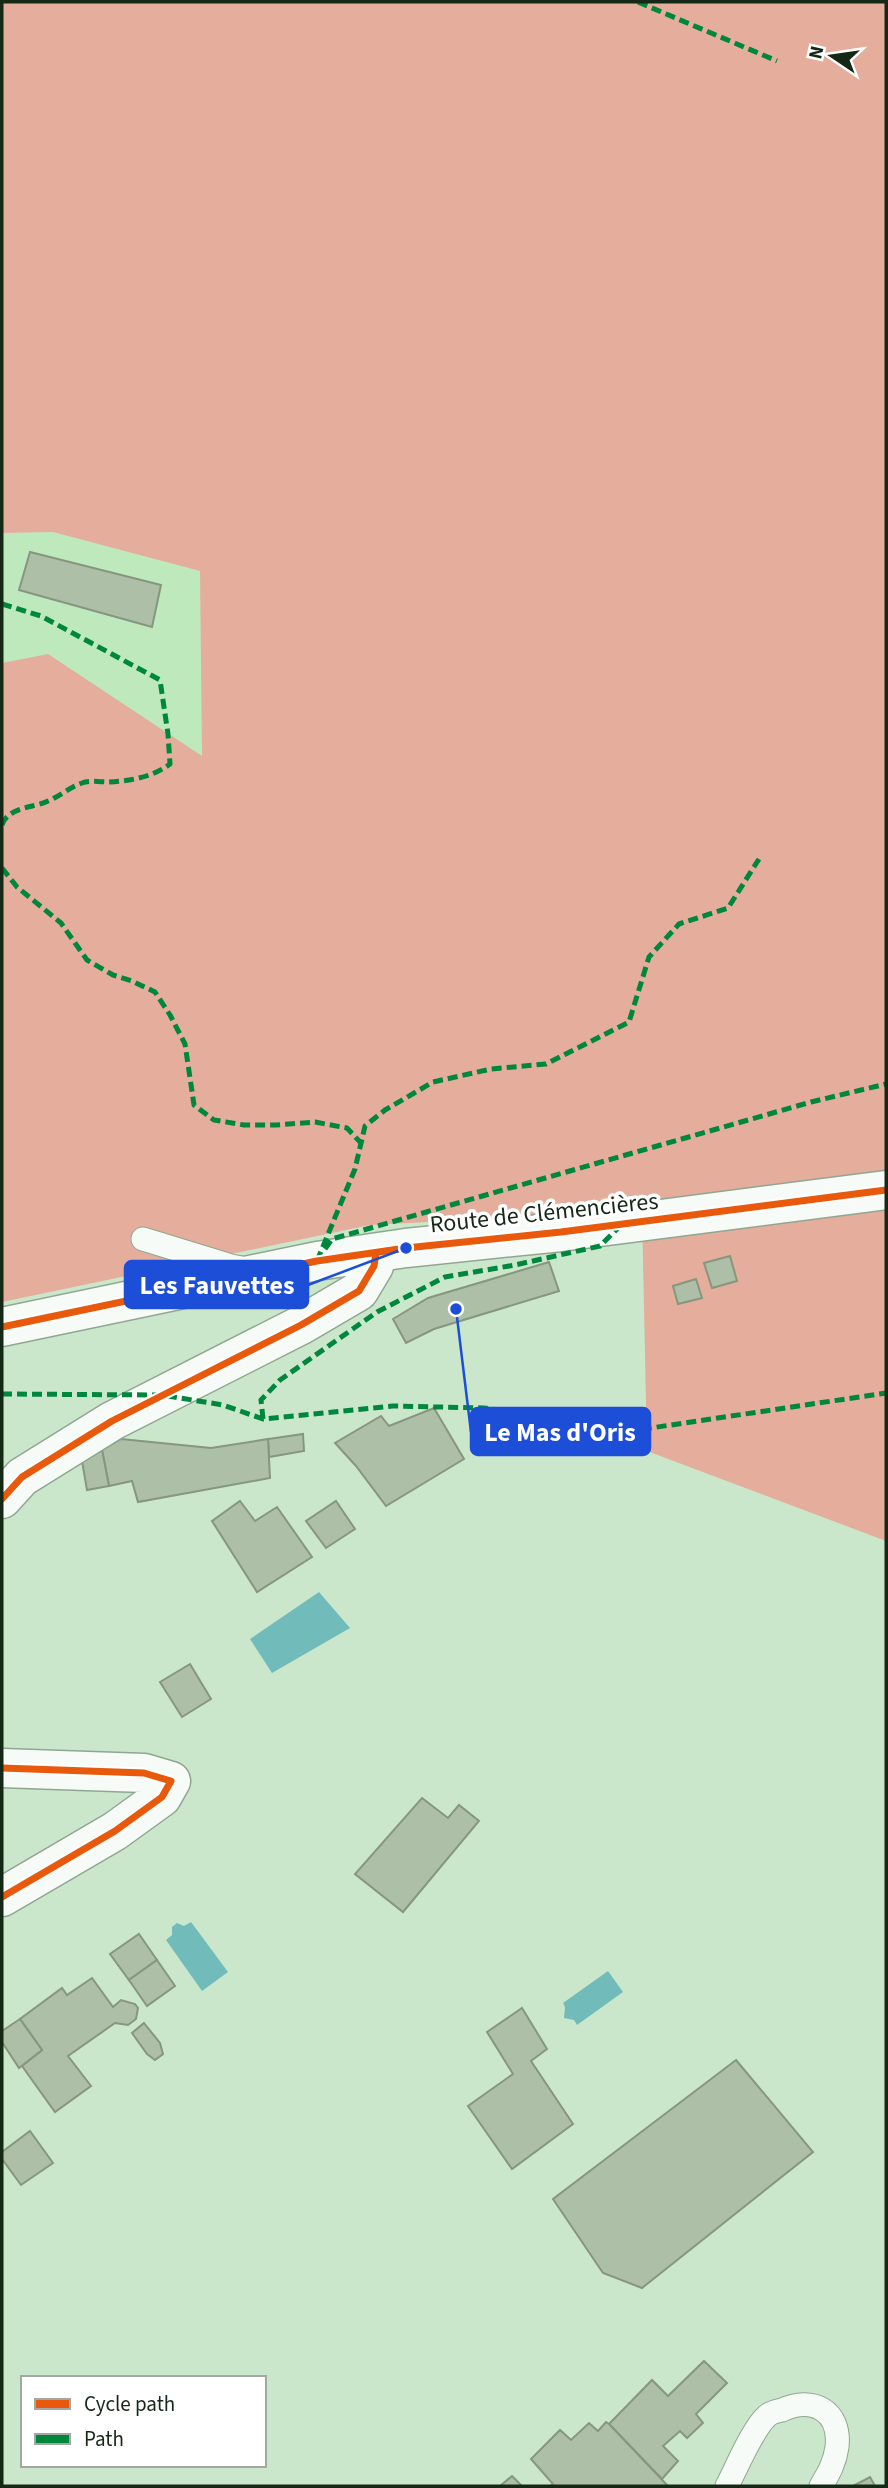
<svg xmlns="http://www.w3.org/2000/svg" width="888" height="2488" font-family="'Source Sans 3',sans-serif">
  <rect width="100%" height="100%" fill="#cbe7cb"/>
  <polygon fill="#bde9bd" points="53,532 200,571 202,757 48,654 2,663 2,533"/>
  <polygon fill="#e4ad9c" points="2,2 886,2 886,1541 647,1451 642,1211 370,1225 2,1302 2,663 48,654 202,756 200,571 53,532 2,533"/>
  <g fill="#71bcbb">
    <polygon points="319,1592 350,1628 272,1673 250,1639"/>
    <polygon points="191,1922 228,1972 202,1991 166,1940 172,1935 172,1927 177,1923 184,1926"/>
    <polygon points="608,1971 623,1992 577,2025 574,2020 564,2018 565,2007 563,2003"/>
  </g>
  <g fill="#aebfa7" stroke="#86967f" stroke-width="2">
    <polygon points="30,552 161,585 152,627 19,590"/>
    <polygon points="730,1256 737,1281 712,1288 704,1263"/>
    <polygon points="549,1262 559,1291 434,1329 406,1343 393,1319 428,1298"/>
    <polygon points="696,1279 702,1298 678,1304 673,1286"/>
    <polygon points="434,1408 464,1459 386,1506 356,1466 335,1443 381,1416 389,1426"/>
    <polygon points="303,1434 304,1451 269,1457 268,1439"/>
    <polygon points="121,1439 211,1448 268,1439 270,1478 138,1502 132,1481 109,1486 102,1450"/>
    <polygon points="102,1450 109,1486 87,1490 82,1461"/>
    <polygon points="240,1501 255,1521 277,1507 312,1557 257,1592 212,1521"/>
    <polygon points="336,1501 355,1529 326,1548 306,1521"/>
    <polygon points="190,1664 211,1699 182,1717 160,1682"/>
    <polygon points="422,1798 448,1818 459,1805 479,1821 403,1912 355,1874"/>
    <polygon points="139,1934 157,1960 129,1980 110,1954"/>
    <polygon points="157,1960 175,1986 147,2006 129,1980"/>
    <polygon points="92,1978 113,2007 121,2000 135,2004 138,2008 136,2019 128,2025 115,2023 68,2056 91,2086 55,2112 22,2066 42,2050 20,2019 62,1988 67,1995"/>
    <polygon points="522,2008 547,2049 531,2061 573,2124 512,2169 468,2106 513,2074 487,2032"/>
    <polygon points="20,2019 42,2050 19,2068 2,2042 2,2031"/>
    <polygon points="144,2023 160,2043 163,2054 155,2060 147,2054 132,2033"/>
    <polygon points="736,2060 813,2152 642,2288 603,2273 553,2199"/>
    <polygon points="30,2131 53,2163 21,2185 2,2159 2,2152"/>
    <polygon points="704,2361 727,2383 696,2414 703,2423 687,2438 680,2431 663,2446 678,2461 662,2479 609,2424 652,2380 668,2396"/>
    <polygon points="606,2422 609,2424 668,2486 550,2486 553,2484 531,2459 560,2430 571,2440 589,2423 598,2431"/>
    <polygon points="512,2476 522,2486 500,2486"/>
    <polygon points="870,2477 875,2486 853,2486"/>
  </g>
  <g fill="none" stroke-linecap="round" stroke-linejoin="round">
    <g stroke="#90a691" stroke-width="25">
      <g id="service">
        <polyline points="143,1239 231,1266 247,1269"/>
        <path d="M727 2486C736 2469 753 2428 767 2416 770 2413 777 2411 782 2410 812 2396 841 2410 837 2447 835 2462 829 2473 821 2486"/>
      </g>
    </g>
    <g stroke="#90a691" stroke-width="41">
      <g id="minor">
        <polyline points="2,1499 22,1477 112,1421 301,1325 359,1291 374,1266 376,1253"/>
        <polyline points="2,1768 144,1773 171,1781 162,1797 115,1831 2,1897"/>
      </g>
    </g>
    <g stroke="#90a691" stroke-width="41">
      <polyline id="tertiary" points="2,1327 317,1261 406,1248 561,1232 886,1190"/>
    </g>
    <use href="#service" stroke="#f7fbf7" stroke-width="23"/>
    <use href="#minor" stroke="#f7fbf7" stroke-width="38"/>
    <use href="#tertiary" stroke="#f7fbf7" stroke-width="38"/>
    <g stroke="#00873e" stroke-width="5" stroke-dasharray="10 5" stroke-linecap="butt">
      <polyline points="638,2 777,61"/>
      <path d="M2 604 41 616 160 680 168 734 170 764C153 777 130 781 109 782 100 782 89 780 82 783 70 787 60 796 48 801 33 808 8 807 2 825"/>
      <polyline points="2,868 17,887 61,923 87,960 113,975 132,981 155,992 170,1015 185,1044 194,1105 214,1120 244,1125 276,1125 315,1122 347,1128 361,1143"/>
      <polyline points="325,1249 332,1239 811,1102 886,1084"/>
      <polyline points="317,1261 355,1169 365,1126 385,1110 433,1082 491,1069 546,1064 629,1022 649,957 679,924 728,908 759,859"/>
      <polyline points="2,1394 162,1395 223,1405 263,1419 393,1406 484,1408 644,1429 886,1393"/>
      <polyline points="263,1419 261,1400 280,1380 377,1312 445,1277 515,1265 600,1246 620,1226"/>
    </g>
    <g stroke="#fff" stroke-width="11">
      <g id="cycleway">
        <polyline points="2,1327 317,1261 406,1248 561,1232 886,1190"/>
        <polyline points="2,1499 22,1477 112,1421 301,1325 359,1291 374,1266 376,1253"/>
        <polyline points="2,1768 144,1773 171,1781 162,1797 115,1831 2,1897"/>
      </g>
    </g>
    <use href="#cycleway" stroke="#e8590c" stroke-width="7"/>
  </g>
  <g text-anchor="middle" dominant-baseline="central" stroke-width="7" stroke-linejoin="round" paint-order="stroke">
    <g font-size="24" fill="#152816" stroke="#fff">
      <text transform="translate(544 1213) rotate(-6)">Route de Clémencières</text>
    </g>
  </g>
  <path fill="none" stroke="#1d4ed8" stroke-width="2.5" d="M406 1248L308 1285M456 1309L471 1432"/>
  <g fill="#1d4ed8" stroke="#fff" stroke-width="2.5">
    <circle cx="406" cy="1248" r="7"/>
    <circle cx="456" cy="1309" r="7"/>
  </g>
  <g fill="#1d4ed8" stroke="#1d4ed8" stroke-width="2.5">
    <rect x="125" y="1261" width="183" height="47" rx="7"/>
    <rect x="471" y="1408" width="179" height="47" rx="7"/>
  </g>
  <g font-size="26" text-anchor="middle" font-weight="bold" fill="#fff">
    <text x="217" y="1294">Les Fauvettes</text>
    <text x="560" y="1441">Le Mas d'Oris</text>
  </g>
  <rect width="888" height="2488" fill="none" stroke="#152816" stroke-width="7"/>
  <rect x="21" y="2376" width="245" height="91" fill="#ffffff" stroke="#a1a9a2" stroke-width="2"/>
  <rect x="35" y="2399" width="35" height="10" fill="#e8590c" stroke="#a1a9a2" stroke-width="2"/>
  <text x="84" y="2411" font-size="21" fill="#152816">Cycle path</text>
  <rect x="35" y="2434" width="35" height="10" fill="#00873e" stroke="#a1a9a2" stroke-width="2"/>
  <text x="84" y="2446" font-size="21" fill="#152816">Path</text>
  <g transform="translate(832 56) rotate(283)" stroke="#ffffff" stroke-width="5" paint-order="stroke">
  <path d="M0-5L12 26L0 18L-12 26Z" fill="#152816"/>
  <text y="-10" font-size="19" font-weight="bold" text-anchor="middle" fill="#152816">N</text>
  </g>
</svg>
